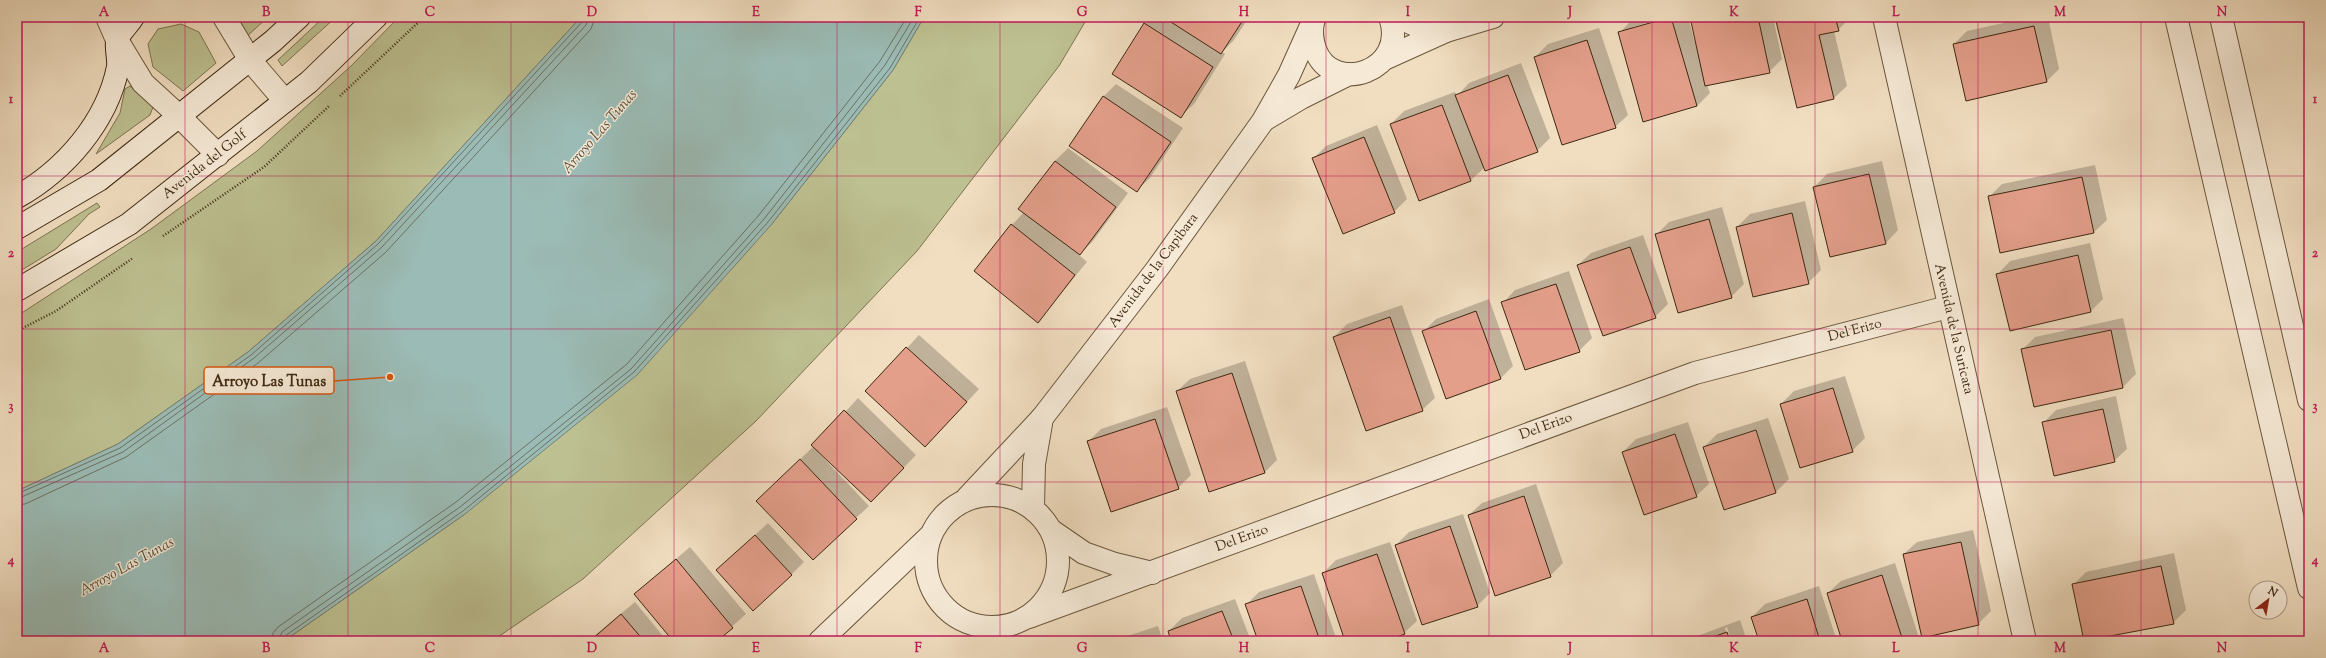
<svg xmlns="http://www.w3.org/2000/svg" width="2326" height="658" font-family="'Sorts Mill Goudy',serif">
  <rect width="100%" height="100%" fill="#f1dec1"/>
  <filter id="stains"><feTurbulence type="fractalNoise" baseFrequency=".005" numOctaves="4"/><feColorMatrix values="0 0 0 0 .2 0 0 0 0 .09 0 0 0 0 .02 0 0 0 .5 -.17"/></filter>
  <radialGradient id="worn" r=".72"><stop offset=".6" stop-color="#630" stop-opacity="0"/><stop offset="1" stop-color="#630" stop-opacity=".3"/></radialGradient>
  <g fill="#bdc091" stroke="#7e7450">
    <polygon points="233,17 268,17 244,39"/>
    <polygon points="324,17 336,17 282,66 278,60"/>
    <polygon points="399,17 581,17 376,241 248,352 118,444 17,491 17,316 151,229 257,151 351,66"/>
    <polygon points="924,17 1088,17 1059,66 917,251 756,421 583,579 492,641 284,641 465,514 771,225 893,70"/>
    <polygon points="181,24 199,32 216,63 183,91 153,67 148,44 158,29"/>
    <polygon points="130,86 153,107 150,115 96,154 120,113 125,89"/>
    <polygon points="97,203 100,207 89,214 56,249 17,273 17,252"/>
  </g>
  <polygon fill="#9bbcb6" stroke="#768174" points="581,17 924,17 893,70 771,225 637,375 465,514 284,641 17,641 17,491 118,444 248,352 376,241"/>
  <g fill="#0003">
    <polygon points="1151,17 1249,17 1234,40 1222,52 1225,54 1194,104 1181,116 1145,24"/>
    <polygon points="1641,17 1667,17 1633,27 1633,29 1675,17 1688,17 1695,43 1697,42 1691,17 1773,17 1782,59 1769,72 1707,85 1710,93 1697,106 1644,120 1619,33 1632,20"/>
    <polygon points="1776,17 1851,17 1838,30 1834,31 1847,86 1834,98"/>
    <polygon points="2031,17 2048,17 2059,69 2047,81 1954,44 1967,31"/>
    <polygon points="1599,28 1628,115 1615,127 1535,57 1548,44"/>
    <polygon points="1521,63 1550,138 1537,151 1485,167 1471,180 1420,200 1391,124 1404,111 1455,92 1457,96 1469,83"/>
    <polygon points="1116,84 1183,128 1150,178 1137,190 1103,97"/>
    <polygon points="1377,125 1407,199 1394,212 1313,159 1326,146"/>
    <polygon points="1068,148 1128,193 1093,241 1079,255 1087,262 1038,321 1012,225 1024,212 1020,209 1055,161"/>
    <polygon points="1882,161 1898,230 1886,243 1814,187 1827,174"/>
    <polygon points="2095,165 2107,220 2094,232 1989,197 2002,184"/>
    <polygon points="1805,201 1821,270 1808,283 1737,227 1750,214"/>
    <polygon points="1722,207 1744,284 1731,297 1656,235 1669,222"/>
    <polygon points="1643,235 1668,304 1655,317 1578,265 1591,253"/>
    <polygon points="2090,243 2103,299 2091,311 1998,274 2010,261"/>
    <polygon points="1569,271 1592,338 1579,351 1503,303 1515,290"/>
    <polygon points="1489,299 1513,366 1501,378 1423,332 1436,319"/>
    <polygon points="1402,305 1435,398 1422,410 1334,337 1347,324"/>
    <polygon points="2123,318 2136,374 2123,387 2035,406 2022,350 2035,337"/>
    <polygon points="919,335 979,389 938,433 907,348"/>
    <polygon points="1245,361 1277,460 1264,473 1177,391 1190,379"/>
    <polygon points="1845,376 1865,438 1852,451 1781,404 1794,391"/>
    <polygon points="2116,396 2127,449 2114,461 2043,423 2056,410"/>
    <polygon points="858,398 916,455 884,488 819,451 818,452 869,506 856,518 770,488 814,446"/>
    <polygon points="1167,407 1191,475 1178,488 1088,442 1101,429"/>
    <polygon points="1768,418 1789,479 1776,492 1724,509 1704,447 1717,434"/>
    <polygon points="1688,422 1709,484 1696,496 1623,452 1636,439"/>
    <polygon points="1536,484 1563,563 1550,576 1469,515 1482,503"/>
    <polygon points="1463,514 1490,593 1477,606 1396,545 1409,532"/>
    <polygon points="768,523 804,562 791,575 717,570"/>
    <polygon points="1973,530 1991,611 1978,624 1904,554 1917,542"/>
    <polygon points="1390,542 1417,621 1404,633 1382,641 1346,641 1323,573 1336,560"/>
    <polygon points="690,547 746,614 716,641 674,641 635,594"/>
    <polygon points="2174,553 2186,610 2173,623 2085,641 2073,585 2086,572"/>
    <polygon points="1895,563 1920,641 1843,641 1828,593 1841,581"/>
    <polygon points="1314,574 1337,641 1259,641 1246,605 1259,592"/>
    <polygon points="1819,586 1837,641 1760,641 1752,617 1765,604"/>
    <polygon points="1235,599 1251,641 1172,641 1169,631 1182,618"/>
    <polygon points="635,602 667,641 588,641 589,640"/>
    <polygon points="1740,620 1747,641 1731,641 1727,627 1725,628 1729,641 1684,641"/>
    <polygon points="1158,626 1163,641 1112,641"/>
  </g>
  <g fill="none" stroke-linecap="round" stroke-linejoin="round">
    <g stroke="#6c7263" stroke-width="1">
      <polyline points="17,494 120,448 251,355 378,244 583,21 584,17"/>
      <polyline points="17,499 123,452 254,358 382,247 586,25 589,17"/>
      <polyline points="17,505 25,504 126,457 258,363 386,252 591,29 595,17"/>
      <polyline points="272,641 273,633 278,627 456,502 627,364 759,215 880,61 907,17"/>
      <polyline points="278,641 282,632 460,507 631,369 764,219 885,65 914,17"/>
      <polyline points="283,641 285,636 463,511 634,372 768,222 890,68 920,17"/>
    </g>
  </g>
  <g fill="#e49f8b" stroke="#3e2810">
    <polygon points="1163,17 1245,17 1221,54"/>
    <polygon points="1671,17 1697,106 1643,122 1618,32"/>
    <polygon points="1690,17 1758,17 1770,73 1705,86"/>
    <polygon points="1775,17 1835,17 1839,31 1819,35 1834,99 1797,108"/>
    <polygon points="1144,23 1213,67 1181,118 1112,74"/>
    <polygon points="2034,26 2047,82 1966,101 1953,44"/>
    <polygon points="1587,40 1616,128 1562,145 1534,57"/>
    <polygon points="1508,75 1538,152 1485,171 1455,95"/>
    <polygon points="1103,96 1171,142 1137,192 1069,146"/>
    <polygon points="1442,105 1471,181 1419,201 1390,124"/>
    <polygon points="1364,137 1395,213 1343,234 1312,158"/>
    <polygon points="1055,161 1116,207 1080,255 1018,209"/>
    <polygon points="1869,174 1886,244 1830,257 1813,187"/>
    <polygon points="2082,177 2094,233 2000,253 1988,196"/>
    <polygon points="1792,213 1809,284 1753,297 1736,227"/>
    <polygon points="1709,219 1732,298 1678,313 1655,234"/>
    <polygon points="1011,224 1075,275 1038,323 974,271"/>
    <polygon points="1630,247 1656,318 1603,336 1577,265"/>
    <polygon points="2078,255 2091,312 2010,331 1996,274"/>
    <polygon points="1556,284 1580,352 1525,370 1501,302"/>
    <polygon points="1476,311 1501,379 1446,399 1422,331"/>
    <polygon points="1390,317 1423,411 1366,431 1333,337"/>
    <polygon points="2111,330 2123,388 2034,407 2021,349"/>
    <polygon points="906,347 967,402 925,447 865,391"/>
    <polygon points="1232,373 1265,473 1209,492 1176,391"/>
    <polygon points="1833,388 1853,452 1800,468 1780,404"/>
    <polygon points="2103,409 2115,462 2054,476 2042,422"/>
    <polygon points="844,410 904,468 871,502 811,445"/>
    <polygon points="1155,419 1179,489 1111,512 1087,441"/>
    <polygon points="1756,430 1776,493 1724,510 1703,447"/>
    <polygon points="1675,434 1697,497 1644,515 1622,452"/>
    <polygon points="800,459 857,519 813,560 756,501"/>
    <polygon points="1524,496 1551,577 1495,596 1468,515"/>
    <polygon points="1450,526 1478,607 1422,625 1395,545"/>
    <polygon points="755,535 792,575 753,611 716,570"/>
    <polygon points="1961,542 1979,625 1922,638 1903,554"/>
    <polygon points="1377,554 1405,634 1385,641 1345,641 1322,573"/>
    <polygon points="676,559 733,628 717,641 673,641 634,594"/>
    <polygon points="2161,566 2174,624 2084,641 2072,584"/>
    <polygon points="1882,575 1903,641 1842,641 1827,593"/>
    <polygon points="1301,586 1320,641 1258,641 1245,604"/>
    <polygon points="1807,599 1820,641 1759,641 1751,617"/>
    <polygon points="1222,611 1234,641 1171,641 1168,631"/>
    <polygon points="621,614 644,641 590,641"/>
    <polygon points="1727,632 1730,641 1702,641"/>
  </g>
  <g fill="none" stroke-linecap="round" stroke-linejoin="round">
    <g stroke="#6b563c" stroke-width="24">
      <g id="street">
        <polyline points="107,17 117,40 143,83 179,116 218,155"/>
        <polyline points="224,17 250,60 285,101"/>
        <polyline points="1398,17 1415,25 1446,31"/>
        <polyline points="1884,17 2025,641"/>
        <polyline points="2176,17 2309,588"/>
        <polyline points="2221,17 2309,400"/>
        <path d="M1313 22C1311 31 1312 40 1315 49 1332 97 1409 71 1390 17"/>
        <polyline points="1384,59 1446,31 1493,17"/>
        <polyline points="1264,120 1301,98 1349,74"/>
        <circle cx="992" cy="561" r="66"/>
        <polyline points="967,498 1042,418 1157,269 1263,121 1289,75 1315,17"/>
        <polyline points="1033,507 1034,464 1042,418"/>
        <polyline points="1052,531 1084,553 1115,564 1152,573"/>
        <polyline points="1029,617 1695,373 1948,307"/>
        <polyline points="820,641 929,537"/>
      </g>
    </g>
    <g stroke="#3e2810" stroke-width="24">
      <g id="secondary">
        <path d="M17 197C65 170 107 122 118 67 119 59 116 50 117 42 117 35 129 24 133 17"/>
        <polyline points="17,228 99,180 273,41 299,17"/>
        <polyline points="17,290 129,224 309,82 376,17"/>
      </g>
    </g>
    <g stroke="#3e2810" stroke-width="2.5" stroke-dasharray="1 2" stroke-linecap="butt">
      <polyline points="340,96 424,17"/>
      <polyline points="163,236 264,167 329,106"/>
      <polyline points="17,331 56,311 133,258"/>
    </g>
    <use href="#street" stroke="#f6ead7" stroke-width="22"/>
    <use href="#secondary" stroke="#f6ead7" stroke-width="22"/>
  </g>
  <path fill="none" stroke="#c2185b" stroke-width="1" stroke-opacity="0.55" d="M185 17V641M348 17V641M511 17V641M674 17V641M837 17V641M1000 17V641M1163 17V641M1326 17V641M1489 17V641M1652 17V641M1815 17V641M1978 17V641M2141 17V641M17 176H2309M17 329H2309M17 482H2309"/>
  <g text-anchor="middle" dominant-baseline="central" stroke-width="3" stroke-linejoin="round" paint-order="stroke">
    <g font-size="14" fill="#3e2810" stroke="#f6ead7">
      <text transform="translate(205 165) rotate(-38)">Avenida del Golf</text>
      <text transform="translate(1154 271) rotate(-53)">Avenida de la Capibara</text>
      <text transform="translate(1953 329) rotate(77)">Avenida de la Suricata</text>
      <text transform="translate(1855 331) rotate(-15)">Del Erizo</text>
      <text transform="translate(1546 427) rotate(-20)">Del Erizo</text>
      <text transform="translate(1242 539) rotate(-20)">Del Erizo</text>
    </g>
    <g font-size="15" font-style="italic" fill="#554d3a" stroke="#f6ead7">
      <text transform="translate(600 132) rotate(-49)">Arroyo Las Tunas</text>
      <text transform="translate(127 567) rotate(-29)">Arroyo Las Tunas</text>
    </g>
  </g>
  <path fill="none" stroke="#d7540c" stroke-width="1.5" d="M390 377L334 381"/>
  <circle fill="#d7540c" stroke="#f6ead7" stroke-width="1.5" cx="390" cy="377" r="4"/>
  <rect fill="#f6ead7" stroke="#d7540c" stroke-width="1.5" x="204" y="367" width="130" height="27" rx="4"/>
  <g font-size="15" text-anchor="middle" font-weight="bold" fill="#3e2810">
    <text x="269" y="386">Arroyo Las Tunas</text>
  </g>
  <rect width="2326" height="658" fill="none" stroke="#f1dec1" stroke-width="44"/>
  <g transform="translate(2268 600) rotate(31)"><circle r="19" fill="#f6ead7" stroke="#ac9c87"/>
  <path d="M0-3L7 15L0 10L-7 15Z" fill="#8f2418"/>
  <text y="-6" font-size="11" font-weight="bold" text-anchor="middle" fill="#3e2810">N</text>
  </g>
  <rect x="22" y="22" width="2282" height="614" fill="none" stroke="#c2185b" stroke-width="1.5"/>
  <g font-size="13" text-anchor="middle" font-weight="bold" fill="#c2185b">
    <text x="104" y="16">A</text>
    <text x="266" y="16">B</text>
    <text x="430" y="16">C</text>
    <text x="592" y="16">D</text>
    <text x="756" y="16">E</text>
    <text x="918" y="16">F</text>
    <text x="1082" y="16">G</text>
    <text x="1244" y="16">H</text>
    <text x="1408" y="16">I</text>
    <text x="1570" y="16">J</text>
    <text x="1734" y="16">K</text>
    <text x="1896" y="16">L</text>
    <text x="2060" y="16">M</text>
    <text x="2222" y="16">N</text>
    <text x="11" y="103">1</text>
    <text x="2315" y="103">1</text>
    <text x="11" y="257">2</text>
    <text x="2315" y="257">2</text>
    <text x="11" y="410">3</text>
    <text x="2315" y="410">3</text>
    <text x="11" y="564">4</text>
    <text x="2315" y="564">4</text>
    <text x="104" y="652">A</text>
    <text x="266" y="652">B</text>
    <text x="430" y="652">C</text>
    <text x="592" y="652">D</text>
    <text x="756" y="652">E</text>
    <text x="918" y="652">F</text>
    <text x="1082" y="652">G</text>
    <text x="1244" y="652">H</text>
    <text x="1408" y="652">I</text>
    <text x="1570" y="652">J</text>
    <text x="1734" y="652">K</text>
    <text x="1896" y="652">L</text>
    <text x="2060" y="652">M</text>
    <text x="2222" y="652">N</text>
  </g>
  <rect width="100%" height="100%" filter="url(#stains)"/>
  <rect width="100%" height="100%" fill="url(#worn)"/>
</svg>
